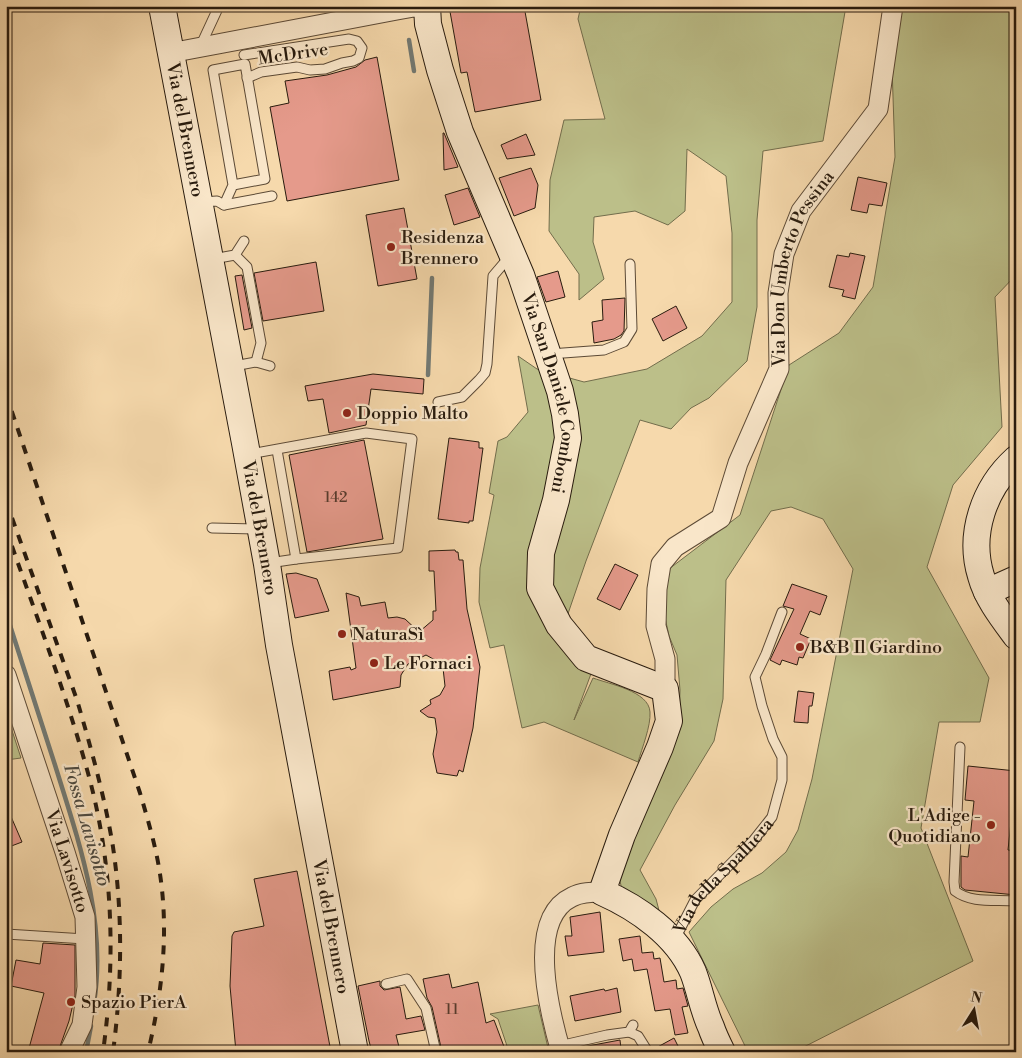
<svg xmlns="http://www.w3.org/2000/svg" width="1022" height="1058" font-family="'Libre Bodoni',serif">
  <rect width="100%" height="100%" fill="#f6d9ac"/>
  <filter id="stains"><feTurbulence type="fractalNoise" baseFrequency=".004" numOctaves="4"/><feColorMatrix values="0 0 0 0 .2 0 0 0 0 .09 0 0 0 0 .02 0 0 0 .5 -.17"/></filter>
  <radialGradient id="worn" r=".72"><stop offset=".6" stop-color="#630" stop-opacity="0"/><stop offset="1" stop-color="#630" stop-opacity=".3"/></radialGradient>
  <g fill="#bcbf89" stroke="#726d4c">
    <path d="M581 6H846L823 141 763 151 757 220V307L747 361 709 398 691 408 671 429 640 420 586 561 558 643 592 671 574 720 593 678C609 684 649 691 650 712 651 726 642 748 638 762L544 722 522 728 504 645 490 648 479 602 480 568 494 495 489 493 498 441 507 437 528 412 518 356 537 369 584 382 647 369 702 336 732 302V233L726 176 687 149 685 211 668 225 635 211 594 217 593 242 604 279 579 300V274L549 231 550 180 564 120 605 119 578 19Z"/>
    <polygon points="890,6 1016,6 1016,275 995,297 1002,427 953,485 927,567 989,678 980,722 939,722 921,828 973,961 794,1052 748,1052 689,932 711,907 733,889 762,873 786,852 798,830 812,779 853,569 823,519 791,507 771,511 726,580 723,699 714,741 675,805 640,870 656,899 661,918 622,889 618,874 679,722 680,690 677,655 669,636 663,608 665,572 740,515 789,365 839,333 873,287 895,157"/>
    <polygon points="6,712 21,758 6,760"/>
    <polygon points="538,1005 549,1052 509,1052 498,1019 490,1014"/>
  </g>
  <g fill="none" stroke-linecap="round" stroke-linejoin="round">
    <g stroke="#727973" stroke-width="4.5">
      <polyline points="409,40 414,71"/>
      <polyline points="428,375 432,278"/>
      <path d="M6 613C22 664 39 714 55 765 79 842 107 921 94 1003"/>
      <polyline points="86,1052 91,1026"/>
    </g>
  </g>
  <g fill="#e59a8b" stroke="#281b0e">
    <polygon points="449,6 524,6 541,100 475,112 467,72 461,73"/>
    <polygon points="377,57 399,180 287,201 270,107 289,103 285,81 327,75 356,67 365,60"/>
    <polygon points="443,133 444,133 458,167 444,170"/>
    <polygon points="526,134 535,155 507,159 501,145"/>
    <polygon points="531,168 538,185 535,208 514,216 499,178"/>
    <polygon points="858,177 887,183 882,206 869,204 867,213 851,210"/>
    <polygon points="468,188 480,217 454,225 445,195"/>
    <polygon points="404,208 417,279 378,286 366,215"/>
    <polygon points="850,253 865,256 855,299 842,296 844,290 829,287 837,255 849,257"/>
    <polygon points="316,262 324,311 263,321 254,273"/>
    <polygon points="558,271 565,297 546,302 537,277"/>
    <polygon points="242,275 252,328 244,330 235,276"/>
    <polygon points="625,298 624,331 621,335 614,339 594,343 592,322 603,320 602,300"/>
    <polygon points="676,306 687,328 663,341 652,319"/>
    <polygon points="373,374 424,379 423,394 371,389 366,425 329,433 323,399 308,401 305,386"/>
    <polygon points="449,438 479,442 479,448 483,448 473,521 469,521 469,523 438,519"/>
    <polygon points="364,440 383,539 307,552 289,455"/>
    <polygon points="455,550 456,552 458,552 459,560 463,560 467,609 480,667 473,728 463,772 459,770 457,776 437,773 433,754 437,732 435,718 428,717 420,711 431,704 430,700 440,695 445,686 443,668 435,660 426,655 408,664 401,675 400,687 333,700 329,671 350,667 351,670 356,668 346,593 359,597 361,606 385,602 388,618 397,617 405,619 419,632 433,620 433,611 436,611 434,571 429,571 429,551"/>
    <polygon points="615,564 638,575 620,610 597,599"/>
    <polygon points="296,573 317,579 329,611 295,618 286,574"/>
    <polygon points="792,584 827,596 820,615 810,611 800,634 811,639 803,658 799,657 797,665 782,660 780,665 770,660 794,609 783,606"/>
    <polygon points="798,691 814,693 812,706 809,706 808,723 794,722"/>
    <polygon points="968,766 1016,771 1016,793 1014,793 1008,850 1016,851 1016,895 965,890 961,887 961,856 968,857 974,801 965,800"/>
    <polygon points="6,805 22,842 6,848"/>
    <polygon points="297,871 331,1052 236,1052 230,986 232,936 234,932 264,926 254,879"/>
    <polygon points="600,912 604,952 568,956 565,936 572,936 570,917"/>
    <polygon points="640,936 642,953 653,952 654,959 660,958 664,982 676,980 677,989 683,988 688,1006 682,1007 688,1033 675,1035 670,1009 655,1011 647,969 634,971 632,959 623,961 619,939"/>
    <polygon points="43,943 75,945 75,996 69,1021 58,1052 28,1052 44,993 11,986 16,960 40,964"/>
    <polygon points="449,974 452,988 478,982 486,1023 494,1020 506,1052 442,1052 432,1007 427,998 423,979"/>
    <polygon points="380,981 380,986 384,990 400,987 406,1019 421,1016 425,1030 396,1035 399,1047 395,1047 396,1052 372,1052 369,1041 358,986"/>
    <polygon points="617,988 621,1012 575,1021 570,996 604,989 605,991"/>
    <polygon points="674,1038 681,1052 654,1052 654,1049"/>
    <polygon points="620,1040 621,1049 604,1052 572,1052 572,1049"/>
  </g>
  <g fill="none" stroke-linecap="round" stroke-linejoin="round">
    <g stroke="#5c4a36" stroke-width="11">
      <g id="lane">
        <polyline points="200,47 219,6"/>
        <polyline points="244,55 349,39 357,41 362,48 359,58 353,61 342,63 325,69 310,70 297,67 261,72 247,78"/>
        <polyline points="202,202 217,201 224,205 233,185 213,70 245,64 265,179 233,185"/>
        <polyline points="224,205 272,196"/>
        <polyline points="235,255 247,267 261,343 256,362"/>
        <polyline points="213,259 235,255 244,241"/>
        <polyline points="550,354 604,350 624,342 632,329 630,264"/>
        <polyline points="234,366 256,362 270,366"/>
        <polyline points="438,402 462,397 479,380 485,373 487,364 493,276 510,256"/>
        <polyline points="277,450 296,559"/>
        <polyline points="250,454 366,433 412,439 398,548 296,559 269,563"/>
        <polyline points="212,528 258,529"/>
        <path d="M960 747 954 882 955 891C972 904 996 899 1016 901"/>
        <polyline points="6,934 85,939"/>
        <path id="s1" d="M675 939 695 900 753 841 772 817 782 780V757L773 739 762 706 755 677 766 654 782 612"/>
        <polyline points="386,984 407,979 426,1008 436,1052"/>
        <polyline points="629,1032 638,1036 648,1052"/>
        <polyline points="559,1046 607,1035 629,1032 633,1025"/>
      </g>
    </g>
    <g stroke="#5c4a36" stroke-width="21">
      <g id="street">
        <polyline points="170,53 397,10 414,7 427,8"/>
        <path id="s2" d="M6 675 65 852 85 917 87 987 82 1025 69 1052"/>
        <path id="s3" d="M665 689V659L656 626 657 589 661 564 675 547 721 518 738 463 779 369 778 293 784 254 801 211 878 109 893 6"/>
        <path d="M561 1052C550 1014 525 919 572 897 581 892 592 892 602 892"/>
      </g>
    </g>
    <g stroke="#281b0e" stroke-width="28">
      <g id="secondary">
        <path id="s4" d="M162 6 245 443 267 564 279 645 355 1052"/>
        <path id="s5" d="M427 6 428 24 440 70 460 132 521 275 560 391 565 414 568 438 556 500 541 553 540 588 559 625 586 658 665 689 669 721 660 747 622 835 602 892C638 908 677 935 693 972 700 990 703 1010 711 1027 714 1036 718 1044 722 1052"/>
        <path d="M1016 459C984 488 968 534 981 576 987 598 1002 617 1016 636"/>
        <polyline points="987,592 1016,579"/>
      </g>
    </g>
    <use href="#lane" stroke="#f9e6c9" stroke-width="9"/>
    <use href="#street" stroke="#f9e6c9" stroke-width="19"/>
    <use href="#secondary" stroke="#f9e6c9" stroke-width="26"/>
    <g stroke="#281b0e" stroke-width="4" stroke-dasharray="9 9" stroke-linecap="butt">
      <path d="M6 394 140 793C148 820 156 847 160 874 169 934 162 994 148 1052"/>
      <path d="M6 501 77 700C91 748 105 798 113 847 123 915 122 984 113 1052"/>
      <path d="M6 529C34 610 65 690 88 773 113 864 116 959 103 1052"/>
    </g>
  </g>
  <g fill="#8f2418" stroke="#f9e6c9" stroke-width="2">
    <circle cx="391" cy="247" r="5"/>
    <circle cx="347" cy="413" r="5"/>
    <circle cx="342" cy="634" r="5"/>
    <circle cx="800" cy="647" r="5"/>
    <circle cx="374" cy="663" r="5"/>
    <circle cx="991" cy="825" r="5"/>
    <circle cx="71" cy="1002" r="5"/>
  </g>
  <g text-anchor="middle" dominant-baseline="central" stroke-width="4.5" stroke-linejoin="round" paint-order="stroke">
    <g font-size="15" fill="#573b2d">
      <text x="336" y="497">142</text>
      <text x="452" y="1009">11</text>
    </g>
    <g font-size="18" fill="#281b0e" stroke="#f9e6c9">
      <text transform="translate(293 54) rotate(-8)">McDrive</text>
      <text stroke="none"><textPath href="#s4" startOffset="126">Via del Brennero</textPath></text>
      <text stroke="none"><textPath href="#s3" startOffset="469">Via Don Umberto Pessina</textPath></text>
      <text stroke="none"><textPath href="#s5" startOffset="409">Via San Daniele Comboni</textPath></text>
      <text stroke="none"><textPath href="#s4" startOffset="531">Via del Brennero</textPath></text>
      <text stroke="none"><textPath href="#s2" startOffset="196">Via Lavisotto</textPath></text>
      <text stroke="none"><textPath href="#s1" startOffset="80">Via della Spalliera</textPath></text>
      <text stroke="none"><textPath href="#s4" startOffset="936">Via del Brennero</textPath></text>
    </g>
    <g font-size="18" fill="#281b0e" stroke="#f9e6c9" text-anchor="start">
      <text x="401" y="237">Residenza<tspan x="401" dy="21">Brennero</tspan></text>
      <text x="357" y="413">Doppio Malto</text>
      <text x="352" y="634">NaturaSì</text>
      <text x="810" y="647">B&amp;B Il Giardino</text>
      <text x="384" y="663">Le Fornaci</text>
      <text x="981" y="815" text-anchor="end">L'Adige -<tspan x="981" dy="21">Quotidiano</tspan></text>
      <text x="81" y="1002">Spazio PierA</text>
    </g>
    <g font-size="19" font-style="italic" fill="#4d4a40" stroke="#f9e6c9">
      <text transform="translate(87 825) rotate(74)">Fossa Lavisotto</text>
    </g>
  </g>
  <rect width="1022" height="1058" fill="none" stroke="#f6d9ac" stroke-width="25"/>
  <rect x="8" y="8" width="1007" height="1043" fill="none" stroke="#281b0e" stroke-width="2.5"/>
  <rect x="12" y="12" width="997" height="1033" fill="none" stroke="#281b0e"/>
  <g transform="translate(974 1010) rotate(11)" stroke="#f9e6c9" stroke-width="4" paint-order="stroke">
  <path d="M0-4L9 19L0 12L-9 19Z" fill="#281b0e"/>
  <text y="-8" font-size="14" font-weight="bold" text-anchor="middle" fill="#281b0e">N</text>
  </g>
  <rect width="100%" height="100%" filter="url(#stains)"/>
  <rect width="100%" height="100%" fill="url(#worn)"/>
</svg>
